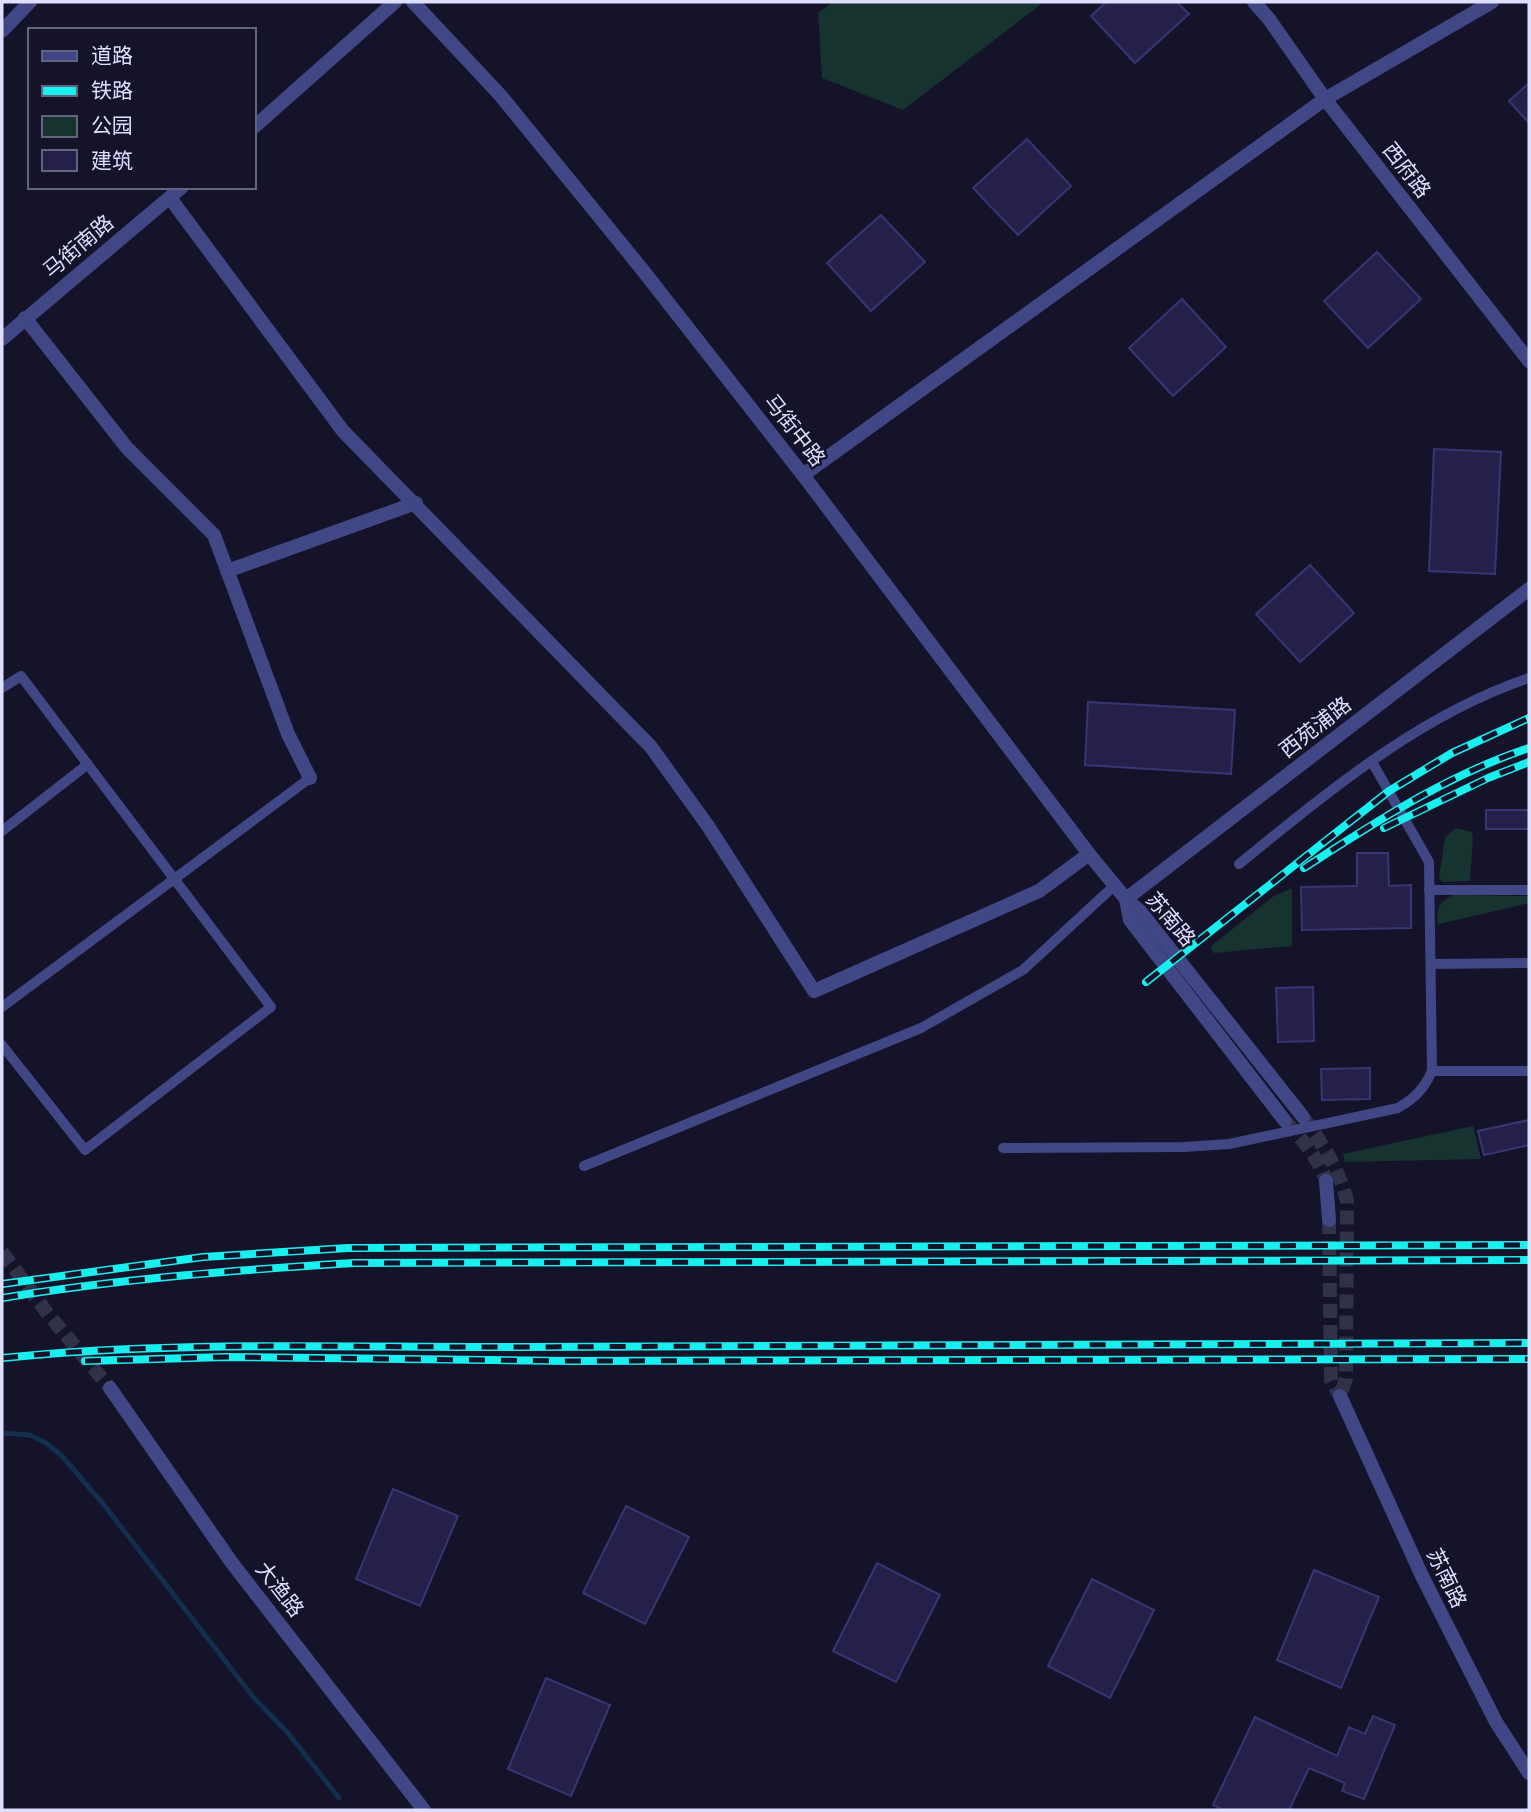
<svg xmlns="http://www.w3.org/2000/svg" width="1531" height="1812" font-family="Figtree,'Noto Sans SC',sans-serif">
  <rect width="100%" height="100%" fill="#14132a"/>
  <g fill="#16332f">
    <polygon points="833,2 1044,2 903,110 822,78 818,13"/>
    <polygon points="1456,828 1472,832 1473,837 1470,881 1442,882 1439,878 1445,837"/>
    <polygon points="1292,888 1292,946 1214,953 1210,947 1274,896"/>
    <path d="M1454 895 1529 896V903L1439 924 1437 922C1437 907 1440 900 1454 895Z"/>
    <polygon points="1473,1126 1481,1159 1345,1162 1343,1154"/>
  </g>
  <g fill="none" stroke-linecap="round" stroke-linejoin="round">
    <polyline stroke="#132f4e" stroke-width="5" points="2,1433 30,1435 46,1443 62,1456 104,1505 254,1698 288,1733 339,1798"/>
  </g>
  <g fill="#242049" stroke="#3a3474" stroke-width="2">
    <polygon points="1106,2 1177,2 1189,14 1135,63 1091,16"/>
    <polygon points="1529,83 1529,123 1509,101"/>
    <polygon points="1027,139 1071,186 1018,235 973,188"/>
    <polygon points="881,215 925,262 871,311 827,263"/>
    <polygon points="1377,252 1421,299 1368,348 1324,301"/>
    <polygon points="1182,299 1226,347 1173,396 1129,348"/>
    <polygon points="1434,449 1501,452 1495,574 1429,571"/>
    <polygon points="1310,565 1354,613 1300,662 1256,614"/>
    <polygon points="1088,702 1235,710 1231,774 1085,765"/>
    <rect x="1486" y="810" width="43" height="19"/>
    <polygon points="1357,853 1388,853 1389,886 1411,885 1411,928 1302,930 1301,887 1357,886"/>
    <polygon points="1313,987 1314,1041 1278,1042 1276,988"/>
    <polygon points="1370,1068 1370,1099 1322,1100 1321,1069"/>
    <polygon points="1529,1120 1529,1145 1484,1155 1478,1131"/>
    <polygon points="393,1489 458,1516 420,1606 356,1579"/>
    <polygon points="626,1506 689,1537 645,1624 583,1593"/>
    <polygon points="877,1563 940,1595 896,1682 833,1651"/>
    <polygon points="1314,1570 1379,1597 1341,1688 1277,1660"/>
    <polygon points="1092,1579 1154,1610 1110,1698 1048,1666"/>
    <polygon points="546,1678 610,1705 571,1796 508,1769"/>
    <polygon points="1373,1716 1395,1725 1364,1799 1342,1791 1345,1783 1309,1768 1289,1810 1224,1810 1213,1805 1255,1717 1337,1756 1349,1727 1365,1734"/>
  </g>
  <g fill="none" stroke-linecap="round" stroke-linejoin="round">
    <g stroke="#32314a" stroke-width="14" stroke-dasharray="14 7" stroke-linecap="butt">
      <path d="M1303 1117C1322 1144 1339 1168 1347 1201L1346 1379 1340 1396"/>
      <path d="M1286 1122C1303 1141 1318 1157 1326 1181"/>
      <polyline points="1329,1220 1331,1380 1340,1396"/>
      <polyline points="2,1252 48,1314 110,1388"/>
    </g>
    <g stroke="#414685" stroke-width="10">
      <polyline points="2,688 21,676 271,1007 85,1150 2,1045"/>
      <polyline points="2,831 88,764"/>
      <path d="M1239 864C1328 792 1419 715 1529 678"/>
      <polyline points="1429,890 1529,890"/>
      <polyline points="1431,964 1529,963"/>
      <polyline points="2,1007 310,778"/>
      <polyline points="1432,1071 1529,1071"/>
      <path d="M1003 1148 1184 1147 1229 1144 1398 1108C1415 1098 1424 1089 1432 1071L1429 862 1372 762"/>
      <polyline points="584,1166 921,1028 1023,970 1115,885"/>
    </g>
    <g stroke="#414685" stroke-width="14">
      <polyline points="1254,2 1269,19 1325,99 1529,361"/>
      <polyline points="2,31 30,2"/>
      <polyline points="254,127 395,2"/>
      <polyline points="170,198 343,431 651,747 708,826 814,991 1039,891 1089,854"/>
      <polyline points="25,318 127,448 214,535 288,734 310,778"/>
      <polyline points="2,339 182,187"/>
      <polyline points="803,475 1325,99 1492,2"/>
      <polyline points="227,571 416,503"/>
    </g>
    <g stroke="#414685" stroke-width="14">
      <polyline points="413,2 501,96 641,268 803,475 1089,854 1126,899 1140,911 1303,1117"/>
      <polyline points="1126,899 1529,589"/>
      <polyline points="1126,899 1130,920 1285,1121"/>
      <polyline points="1326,1181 1329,1220"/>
      <polyline points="110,1388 232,1563 424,1810"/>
      <polyline points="1340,1396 1422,1576 1496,1722 1529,1773"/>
    </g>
    <g stroke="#18efee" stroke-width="8">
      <g id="rail">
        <polyline points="1384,828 1488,778 1529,762"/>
        <path d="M1304 868C1376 822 1447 775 1529 748"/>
        <polyline points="1146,982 1389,791 1452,753 1529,718"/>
        <polyline points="2,1284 203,1257 348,1248 1529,1245"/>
        <path d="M2 1298C119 1279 235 1270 354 1263L1529 1260"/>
        <path d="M2 1358C178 1340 354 1348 531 1347 864 1345 1197 1345 1529 1343"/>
        <polyline points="85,1361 226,1357 569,1361 1529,1359"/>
      </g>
    </g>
    <use href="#rail" stroke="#14132a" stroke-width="5" stroke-dasharray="16" stroke-linecap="butt"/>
  </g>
  <g text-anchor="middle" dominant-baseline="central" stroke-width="5" stroke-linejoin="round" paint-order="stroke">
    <g font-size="21" fill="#dedefd" stroke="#14132a">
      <text transform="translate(1407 170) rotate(52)">西府路</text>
      <text transform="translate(78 246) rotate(-40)">马街南路</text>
      <text transform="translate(795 430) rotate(52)">马街中路</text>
      <text transform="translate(1315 727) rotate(-38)">西苑浦路</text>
      <text transform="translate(1171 919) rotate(50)">苏南路</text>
      <text transform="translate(1447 1578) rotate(64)">苏南路</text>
      <text transform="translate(280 1589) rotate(52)">大渔路</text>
    </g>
  </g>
  <rect width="1531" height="1812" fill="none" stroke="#dedefd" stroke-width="7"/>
  <rect x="28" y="28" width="228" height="161" fill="#14132a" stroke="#65647e" stroke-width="2"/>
  <rect x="42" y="51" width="35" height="10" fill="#414685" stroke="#65647e" stroke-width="2"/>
  <text x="91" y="63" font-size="21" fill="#dedefd">道路</text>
  <rect x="42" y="86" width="35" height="10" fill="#18efee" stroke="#65647e" stroke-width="2"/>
  <text x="91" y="98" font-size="21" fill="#dedefd">铁路</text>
  <rect x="42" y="116" width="35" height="21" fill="#16332f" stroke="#65647e" stroke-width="2"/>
  <text x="91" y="133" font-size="21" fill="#dedefd">公园</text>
  <rect x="42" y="150" width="35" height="21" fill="#242049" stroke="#65647e" stroke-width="2"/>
  <text x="91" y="168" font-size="21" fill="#dedefd">建筑</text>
</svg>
